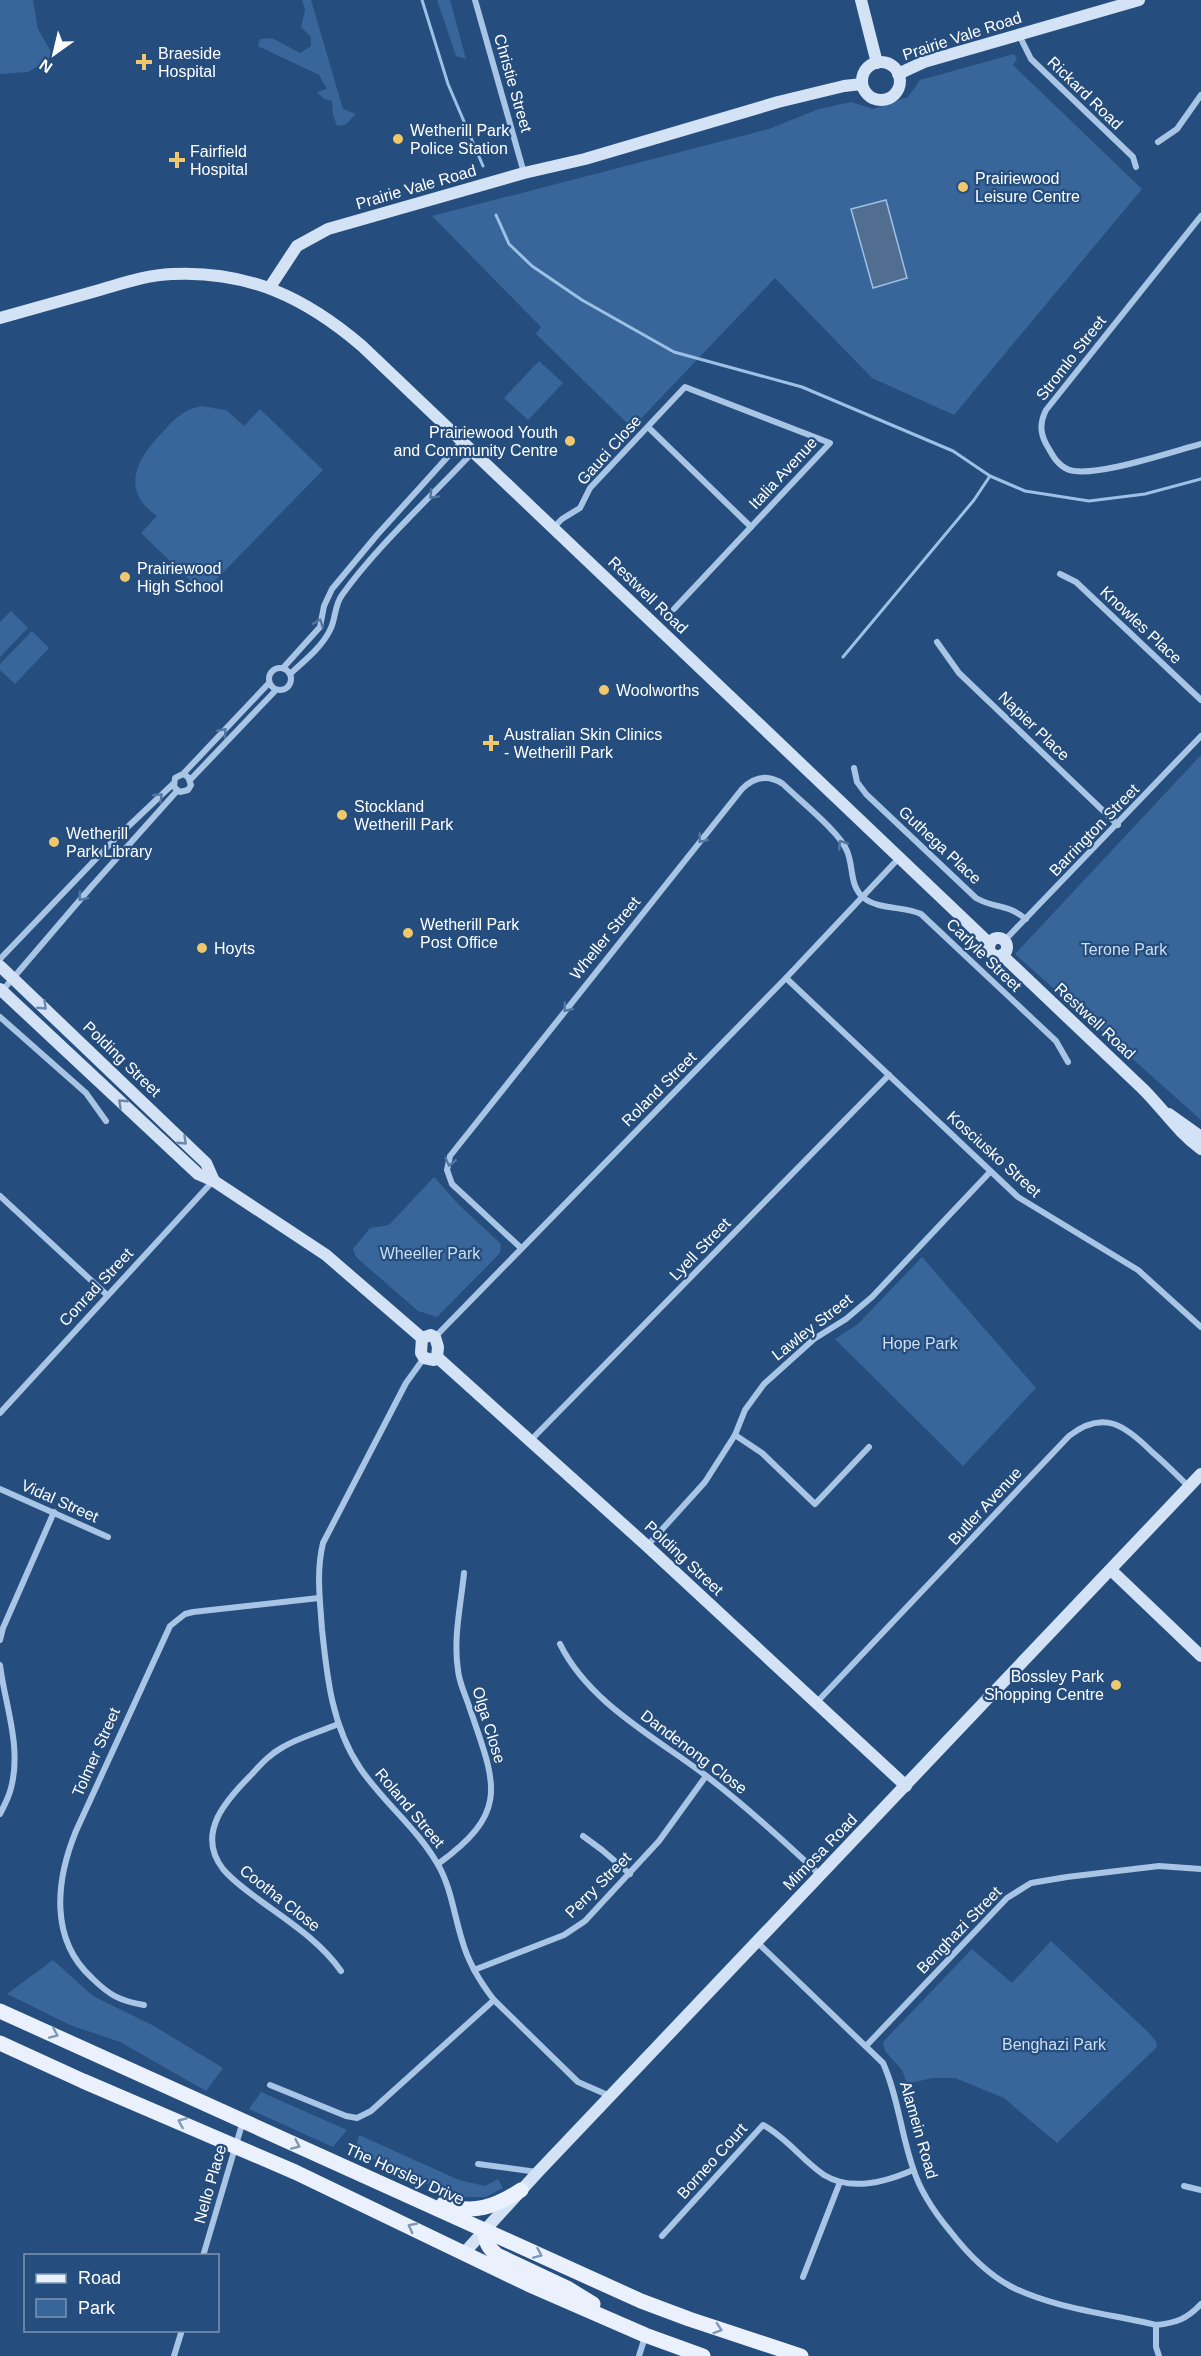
<svg xmlns="http://www.w3.org/2000/svg" width="1201" height="2356" font-family="Helvetica,sans-serif">
  <rect width="100%" height="100%" fill="#254d7d"/>
  <g fill="#38669a">
    <polygon points="0,0 33,0 38,29 54,57 28,72 0,74"/>
    <polygon points="302,0 311,0 343,109 356,114 345,125 337,126 333,115 332,101 324,99 317,92 327,89 319,75 258,46 260,39 272,38 300,53 311,46 311,37 301,27 305,10"/>
    <polygon points="437,0 450,0 466,59 456,56"/>
    <polygon points="1014,54 1017,59 1013,65 1142,189 954,415 872,378 775,278 632,428 536,334 541,327 432,216 769,129 819,109 851,102 873,109 908,97 920,80"/>
    <polygon points="539,361 563,383 528,420 504,398"/>
    <path d="M202 406 226 410 244 426 260 409 323 470 203 593 141 533 157 516C120 491 136 459 161 434 173 420 183 409 202 406Z"/>
    <polygon points="11,611 28,628 0,657 0,622"/>
    <polygon points="32,631 49,648 15,684 0,670 0,664"/>
    <polygon points="1201,755 1201,1120 1015,954"/>
    <polygon points="434,1177 458,1204 501,1244 500,1253 437,1317 418,1311 356,1257 353,1249 370,1228 389,1225"/>
    <polygon points="922,1257 1036,1388 963,1466 835,1339 858,1324"/>
    <polygon points="1051,1941 1150,2034 1156,2042 1157,2047 1057,2143 1004,2098 955,2078 932,2078 907,2084 902,2070 885,2051 883,2042 972,1949 1012,1983"/>
    <polygon points="53,1960 93,1996 154,2026 223,2068 206,2091 120,2042 70,2025 7,1994"/>
    <polygon points="261,2092 347,2130 333,2147 249,2109"/>
    <polygon points="359,2135 459,2180 485,2186 498,2179 503,2188 486,2197 457,2197 355,2151"/>
  </g>
  <polygon fill="#516e91" stroke="#9dc0e6" stroke-width="1.5" points="886,200 907,278 873,288 851,209"/>
  <g fill="none" stroke-linecap="round" stroke-linejoin="round">
    <g stroke="#9dc0e6" stroke-width="3">
      <polyline points="422,0 448,84 483,166"/>
      <polyline points="496,215 509,244 532,266 582,300 674,352 802,387 953,451 990,476 1025,491 1089,501 1145,494 1201,479"/>
      <polyline points="843,657 974,500 990,476"/>
    </g>
    <g stroke="#a9c5e5" stroke-width="6">
      <polyline points="475,0 524,173"/>
      <polyline points="1019,35 1031,59 1133,157 1136,167"/>
      <polyline points="1158,142 1177,129 1201,95"/>
      <path d="M1201 216 1046 410C1039 424 1040 435 1049 449 1053 456 1058 465 1067 469 1090 480 1174 451 1201 444"/>
      <polyline points="648,427 751,527"/>
      <polyline points="553,528 562,519 580,508 590,488 685,387 830,443 674,609"/>
      <polyline points="1060,574 1076,582 1201,700"/>
      <polyline points="937,642 959,673 1118,825"/>
      <circle cx="280" cy="679" r="11"/>
      <polyline points="283,668 320,627 324,606 332,589 377,535 462,441"/>
      <path d="M290 674C304 661 322 647 330 630 336 619 334 606 342 595 377 546 431 497 473 452"/>
      <path d="M854 768 857 782 866 794 976 898C995 909 1006 903 1026 919"/>
      <polyline points="183,774 188,777 191,785 188,790 180,792 174,787 175,778 183,774 269,683"/>
      <polyline points="190,780 276,690"/>
      <polyline points="1004,941 1201,736"/>
      <polyline points="0,959 115,839 173,784"/>
      <polyline points="786,978 1018,1197 1138,1270 1201,1327"/>
      <polyline points="2,991 91,887 177,791"/>
      <polyline points="0,1017 86,1093 106,1121"/>
      <polyline points="0,1196 107,1295"/>
      <path d="M521 1248 452 1184 447 1170 450 1156 742 789C754 777 768 774 783 784 799 800 840 832 847 851 854 867 849 886 864 898 879 910 904 906 921 914L1056 1041 1068 1062"/>
      <polyline points="435,1337 786,978 899,858"/>
      <path d="M424 1358 406 1383 323 1543C316 1572 320 1600 322 1629 327 1678 332 1726 360 1768 383 1802 416 1827 437 1863 451 1886 454 1915 462 1940 468 1962 480 1982 494 2000L578 2082 610 2096"/>
      <polyline points="0,1413 213,1181"/>
      <polyline points="735,1435 762,1453 815,1504 869,1447"/>
      <polyline points="530,1441 889,1075"/>
      <polyline points="0,1489 108,1537"/>
      <polyline points="647,1546 705,1482 735,1435 745,1410 764,1384 814,1339 846,1319 872,1297 990,1172"/>
      <polyline points="0,1640 3,1628 54,1512"/>
      <path d="M560 1644C589 1703 655 1737 705 1775 746 1806 783 1840 820 1875"/>
      <path d="M0 1665C5 1705 22 1747 11 1788 9 1797 4 1806 0 1814"/>
      <path d="M817 1702 1069 1436C1103 1409 1125 1425 1152 1452 1165 1463 1177 1475 1189 1487"/>
      <path d="M338 1724C320 1732 300 1737 283 1747 270 1754 261 1764 252 1774 227 1799 195 1833 223 1869 233 1881 246 1890 258 1899 288 1921 320 1941 341 1971"/>
      <polyline points="583,1836 602,1850 630,1874"/>
      <path d="M438 1864C510 1812 496 1785 470 1709 466 1696 459 1683 458 1670 453 1638 461 1604 464 1573"/>
      <path d="M757 1942 883 2063C898 2096 901 2134 913 2168 920 2191 935 2213 950 2231 967 2253 986 2273 1010 2286 1052 2308 1110 2314 1156 2325 1176 2323 1187 2319 1201 2304"/>
      <polyline points="474,1970 564,1935 585,1921 659,1841 706,1776"/>
      <path d="M144 2005C120 2001 109 1995 92 1978 49 1939 56 1880 76 1831L170 1626 185 1614 193 1612 319 1598"/>
      <polyline points="866,2046 1007,1898 1031,1883 1067,1877 1159,1866 1201,1869"/>
      <polyline points="270,2085 346,2116 357,2118 371,2111 494,2000"/>
      <polyline points="478,2164 537,2172"/>
      <polyline points="1184,2186 1201,2190"/>
      <path d="M662 2236 763 2125C787 2138 802 2160 824 2175 852 2192 886 2182 913 2170"/>
      <polyline points="203,2256 243,2121"/>
      <polyline points="803,2277 840,2182"/>
      <polyline points="1156,2325 1156,2347 1159,2356"/>
      <polyline points="174,2356 182,2330"/>
      <polyline points="639,2356 645,2337"/>
    </g>
    <g stroke="#d3e2f5" stroke-width="12">
      <polyline points="861,0 877,63"/>
      <circle cx="881" cy="81" r="19"/>
      <polyline points="898,74 924,62 1139,0"/>
      <polyline points="270,287 297,246 328,229 524,173 585,159 778,102 844,86 862,84"/>
      <path d="M0 318C32 309 64 300 96 291 121 284 146 275 172 274 248 270 306 298 362 346L990 944"/>
      <circle cx="998" cy="947" r="9"/>
      <path d="M1002 955 1143 1089C1164 1110 1177 1131 1201 1149"/>
      <polyline points="0,966 206,1163 214,1181"/>
      <polyline points="0,989 198,1174 214,1181 326,1255 422,1338"/>
      <polyline points="1169,1114 1201,1137"/>
      <polyline points="422,1338 431,1335 435,1337 438,1347 437,1357"/>
      <polyline points="422,1338 421,1353 424,1358 434,1360 437,1357"/>
      <polyline points="437,1357 647,1546 906,1786"/>
      <polyline points="1111,1570 1201,1656"/>
      <polyline points="464,2253 538,2172 1201,1474"/>
    </g>
    <g stroke="#eaf1fd" stroke-width="15">
      <polyline points="0,2011 641,2301 689,2319 801,2356"/>
      <polyline points="0,2043 83,2081 295,2172 528,2284 645,2335 703,2356"/>
      <path d="M444 2203C471 2216 497 2206 521 2190"/>
      <path d="M485 2230C485 2241 488 2248 497 2255L567 2288 593 2304"/>
    </g>
  </g>
  <defs><path id="oneway-chevron" d="M-2-3.5L2.5 0L-2 3.5" fill="none" stroke-width="1.6" stroke-linecap="round" stroke-linejoin="round" transform="scale(1.5)"/></defs>
  <g stroke="#5377a1">
    <use href="#oneway-chevron" transform="translate(433 495) rotate(133)"/>
    <use href="#oneway-chevron" transform="translate(319 623) rotate(-68)"/>
    <use href="#oneway-chevron" transform="translate(223 732) rotate(-47)"/>
    <use href="#oneway-chevron" transform="translate(159 797) rotate(-44)"/>
    <use href="#oneway-chevron" transform="translate(702 839) rotate(129)"/>
    <use href="#oneway-chevron" transform="translate(842 844) rotate(-124)"/>
    <use href="#oneway-chevron" transform="translate(82 897) rotate(130)"/>
    <use href="#oneway-chevron" transform="translate(567 1008) rotate(129)"/>
    <use href="#oneway-chevron" transform="translate(450 1162) rotate(103)"/>
  </g>
  <g stroke="#6b89ad">
    <use href="#oneway-chevron" transform="translate(43 1006) rotate(43)"/>
    <use href="#oneway-chevron" transform="translate(122 1103) rotate(-137)"/>
    <use href="#oneway-chevron" transform="translate(183 1141) rotate(43)"/>
  </g>
  <g stroke="#7e97b7">
    <use href="#oneway-chevron" transform="translate(54 2034) rotate(24)"/>
    <use href="#oneway-chevron" transform="translate(182 2122) rotate(-157)"/>
    <use href="#oneway-chevron" transform="translate(296 2145) rotate(24)"/>
    <use href="#oneway-chevron" transform="translate(412 2227) rotate(-153)"/>
    <use href="#oneway-chevron" transform="translate(538 2254) rotate(24)"/>
    <use href="#oneway-chevron" transform="translate(718 2329) rotate(18)"/>
  </g>
  <g fill="#efc76d" stroke="#254d7d" stroke-width="2">
    <path d="M141 53h6v6h6v6h-6v6h-6v-6h-6v-6h6z"/>
    <circle cx="398" cy="139" r="6"/>
    <path d="M174 151h6v6h6v6h-6v6h-6v-6h-6v-6h6z"/>
    <circle cx="963" cy="187" r="6"/>
    <circle cx="570" cy="441" r="6"/>
    <circle cx="125" cy="577" r="6"/>
    <circle cx="604" cy="690" r="6"/>
    <path d="M488 734h6v6h6v6h-6v6h-6v-6h-6v-6h6z"/>
    <circle cx="342" cy="815" r="6"/>
    <circle cx="54" cy="842" r="6"/>
    <circle cx="408" cy="933" r="6"/>
    <circle cx="202" cy="948" r="6"/>
    <circle cx="1116" cy="1685" r="6"/>
  </g>
  <g text-anchor="middle" dominant-baseline="central" stroke-width="4.5" stroke-linejoin="round" paint-order="stroke">
    <g font-size="16" fill="#fff" stroke="#254d7d">
      <text transform="translate(962 36) rotate(-18)">Prairie Vale Road</text>
      <text transform="translate(513 83) rotate(74)">Christie Street</text>
      <text transform="translate(1085 93) rotate(44)">Rickard Road</text>
      <text transform="translate(416 187) rotate(-16)">Prairie Vale Road</text>
      <text transform="translate(1071 358) rotate(-52)">Stromlo Street</text>
      <text transform="translate(609 450) rotate(-48)">Gauci Close</text>
      <text transform="translate(783 473) rotate(-47)">Italia Avenue</text>
      <text transform="translate(648 595) rotate(44)">Restwell Road</text>
      <text transform="translate(1141 625) rotate(43)">Knowles Place</text>
      <text transform="translate(1034 726) rotate(44)">Napier Place</text>
      <text transform="translate(1094 830) rotate(-46)">Barrington Street</text>
      <text transform="translate(940 845) rotate(43)">Guthega Place</text>
      <text transform="translate(605 938) rotate(-51)">Wheller Street</text>
      <text transform="translate(984 955) rotate(44)">Carlyle Street</text>
      <text transform="translate(1095 1021) rotate(43)">Restwell Road</text>
      <text transform="translate(122 1059) rotate(44)">Polding Street</text>
      <text transform="translate(659 1089) rotate(-45)">Roland Street</text>
      <text transform="translate(994 1154) rotate(42)">Kosciusko Street</text>
      <text transform="translate(700 1249) rotate(-46)">Lyell Street</text>
      <text transform="translate(96 1287) rotate(-47)">Conrad Street</text>
      <text transform="translate(812 1327) rotate(-38)">Lawley Street</text>
      <text transform="translate(60 1501) rotate(24)">Vidal Street</text>
      <text transform="translate(985 1506) rotate(-47)">Butler Avenue</text>
      <text transform="translate(684 1558) rotate(43)">Polding Street</text>
      <text transform="translate(489 1725) rotate(73)">Olga Close</text>
      <text transform="translate(96 1752) rotate(-66)">Tolmer Street</text>
      <text transform="translate(694 1752) rotate(37)">Dandenong Close</text>
      <text transform="translate(410 1808) rotate(50)">Roland Street</text>
      <text transform="translate(820 1852) rotate(-46)">Mimosa Road</text>
      <text transform="translate(598 1885) rotate(-45)">Perry Street</text>
      <text transform="translate(280 1898) rotate(38)">Cootha Close</text>
      <text transform="translate(959 1930) rotate(-46)">Benghazi Street</text>
      <text transform="translate(919 2130) rotate(74)">Alamein Road</text>
      <text transform="translate(712 2161) rotate(-48)">Borneo Court</text>
      <text transform="translate(405 2174) rotate(24)">The Horsley Drive</text>
      <text transform="translate(210 2184) rotate(-74)">Nello Place</text>
    </g>
    <g font-size="16" fill="#fff" stroke="#254d7d" text-anchor="start">
      <text x="158" y="53">Braeside<tspan x="158" dy="18">Hospital</tspan></text>
      <text x="410" y="130">Wetherill Park<tspan x="410" dy="18">Police Station</tspan></text>
      <text x="190" y="151">Fairfield<tspan x="190" dy="18">Hospital</tspan></text>
      <text x="975" y="178">Prairiewood<tspan x="975" dy="18">Leisure Centre</tspan></text>
      <text x="558" y="432" text-anchor="end">Prairiewood Youth<tspan x="558" dy="18">and Community Centre</tspan></text>
      <text x="137" y="568">Prairiewood<tspan x="137" dy="18">High School</tspan></text>
      <text x="616" y="690">Woolworths</text>
      <text x="504" y="734">Australian Skin Clinics<tspan x="504" dy="18">- Wetherill Park</tspan></text>
      <text x="354" y="806">Stockland<tspan x="354" dy="18">Wetherill Park</tspan></text>
      <text x="66" y="833">Wetherill<tspan x="66" dy="18">Park Library</tspan></text>
      <text x="420" y="924">Wetherill Park<tspan x="420" dy="18">Post Office</tspan></text>
      <text x="214" y="948">Hoyts</text>
      <text x="1104" y="1676" text-anchor="end">Bossley Park<tspan x="1104" dy="18">Shopping Centre</tspan></text>
    </g>
    <g font-size="16" fill="#ccdff4" stroke="#254d7d">
      <text x="1124" y="949">Terone Park</text>
      <text x="430" y="1253">Wheeller Park</text>
      <text x="920" y="1343">Hope Park</text>
      <text x="1054" y="2044">Benghazi Park</text>
    </g>
  </g>
  <rect x="24" y="2254" width="195" height="78" fill="#254d7d" stroke="#7c94b1" stroke-width="1.5"/>
  <rect x="36" y="2274" width="30" height="9" fill="#eaf1fd" stroke="#7c94b1" stroke-width="1.5"/>
  <text x="78" y="2284" font-size="18" fill="#ffffff">Road</text>
  <rect x="36" y="2299" width="30" height="18" fill="#38669a" stroke="#7c94b1" stroke-width="1.5"/>
  <text x="78" y="2314" font-size="18" fill="#ffffff">Park</text>
  <g transform="translate(54 54) rotate(214)" stroke="#254d7d" stroke-width="4.5" paint-order="stroke">
  <path d="M0-4.5L10 22L0 15L-10 22Z" fill="#ffffff"/>
  <text y="-9" font-size="16" font-weight="bold" text-anchor="middle" fill="#ffffff">N</text>
  </g>
</svg>
